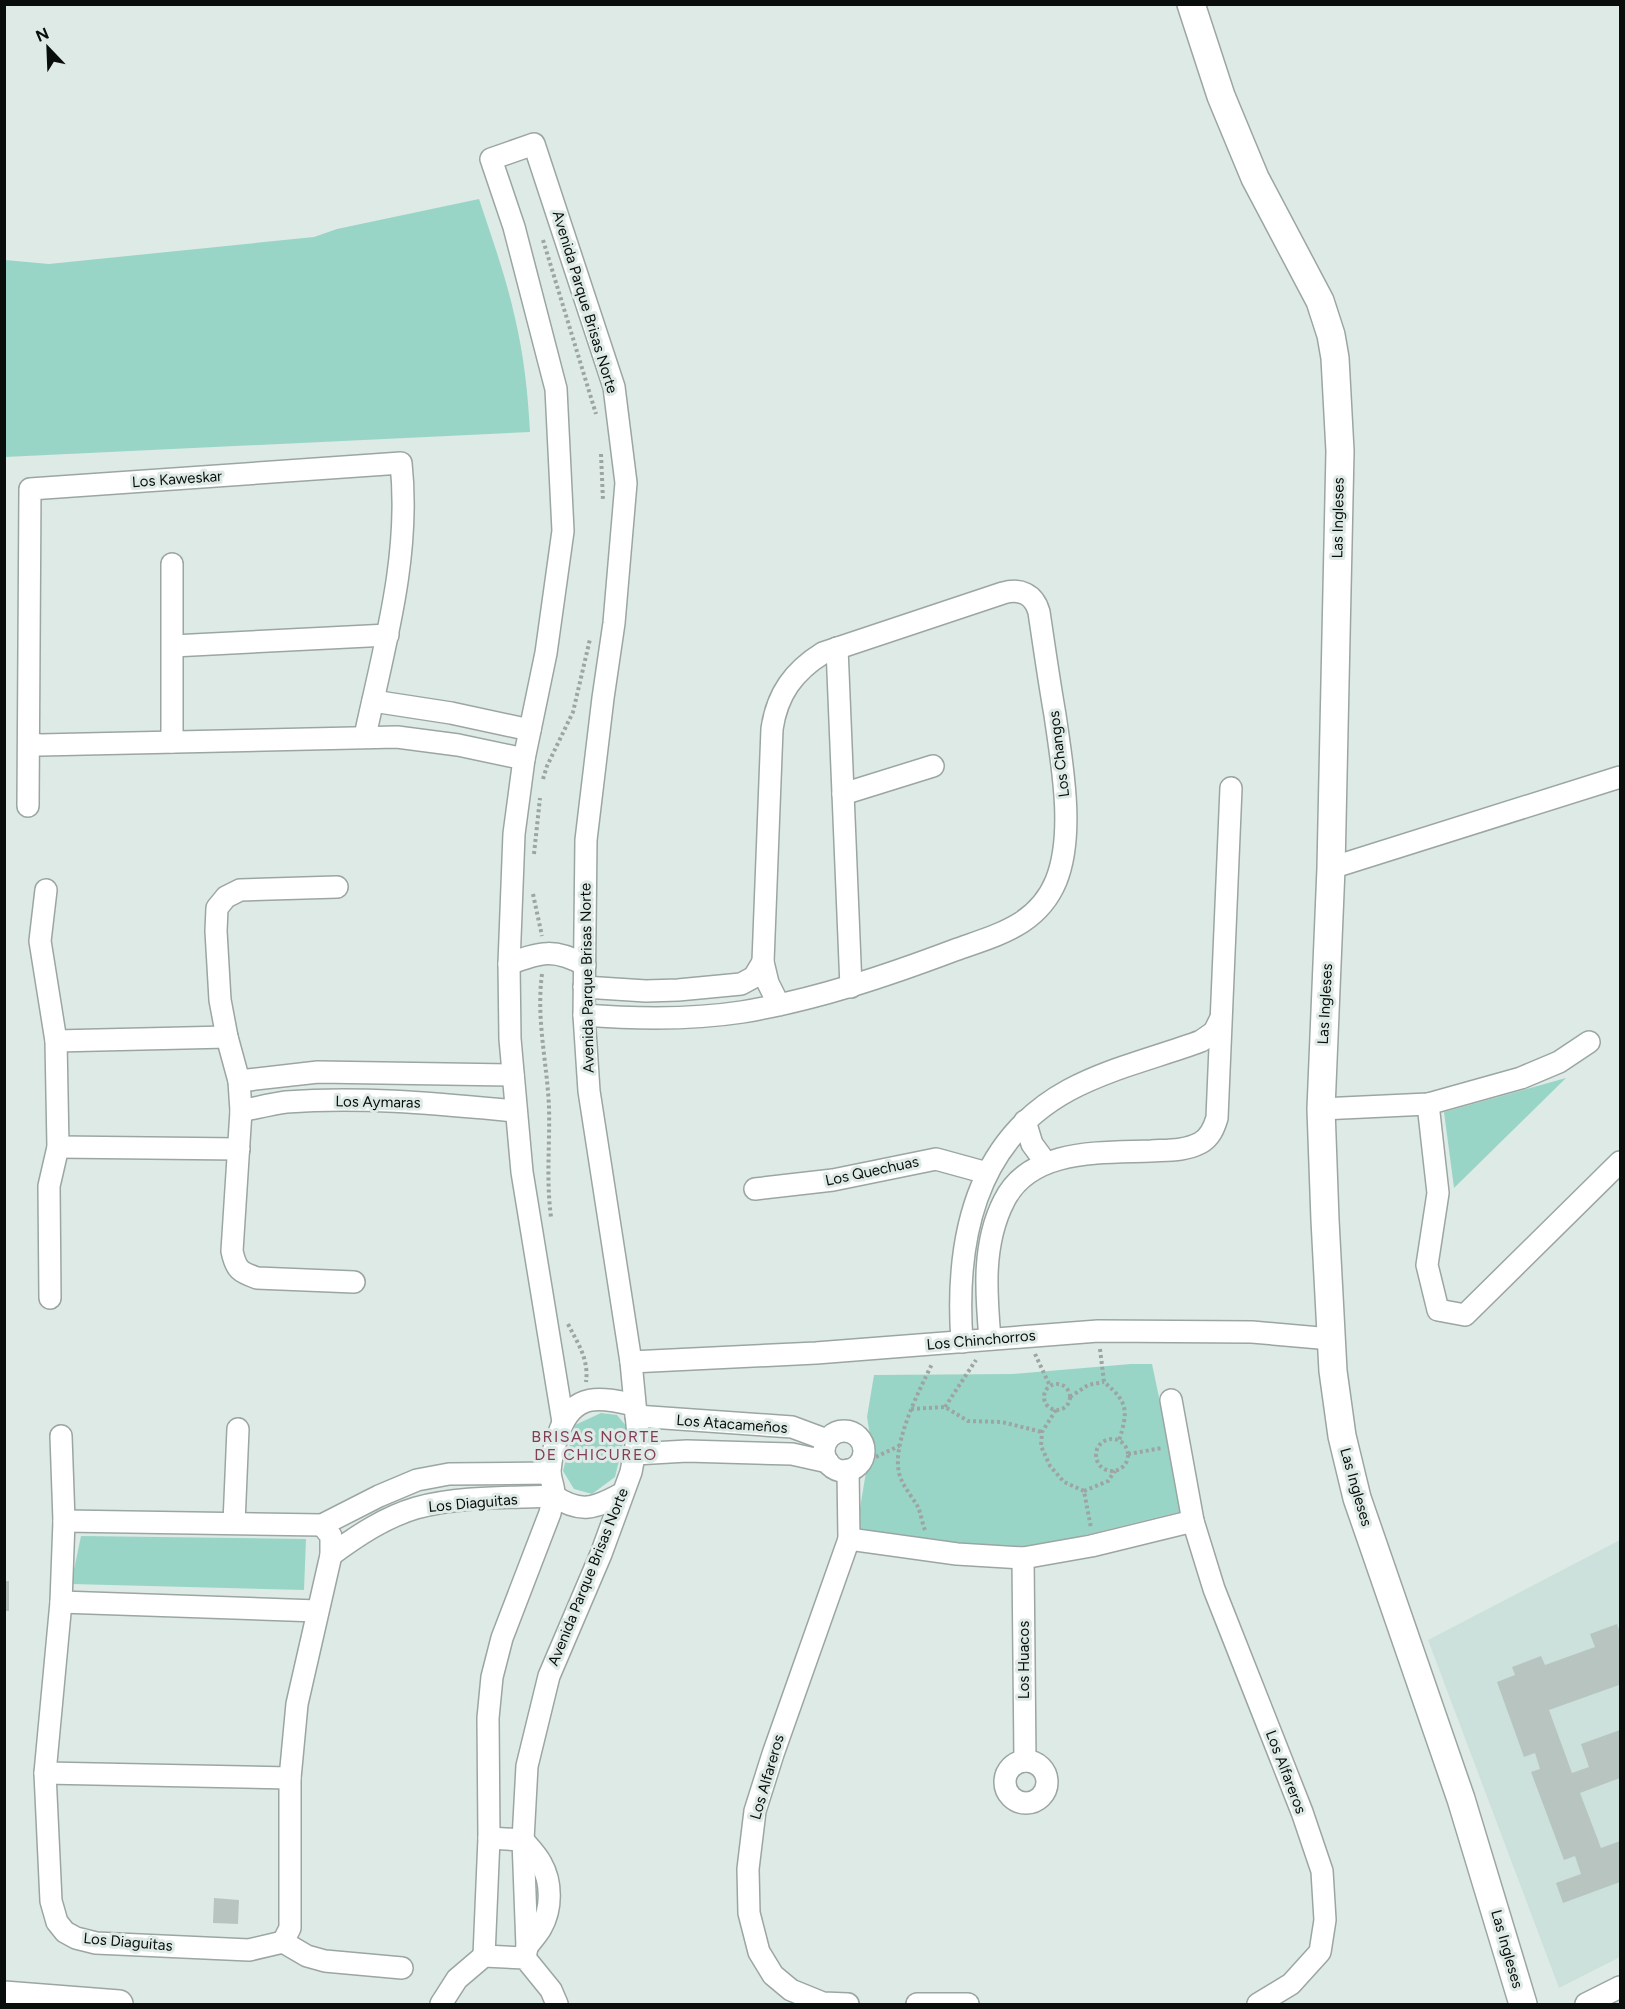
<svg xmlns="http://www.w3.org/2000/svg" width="1625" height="2009" font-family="Figtree,sans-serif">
  <rect width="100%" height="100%" fill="#deeae6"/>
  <polygon fill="#cce1db" points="1620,1540 1620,1957 1559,1988 1428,1640"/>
  <g fill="#99d5c6">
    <path d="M479 199C492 238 506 277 515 318 524 356 528 394 530 432L5 457V260L49 264 314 237 337 229Z"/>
    <polygon points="1566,1078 1454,1188 1444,1112"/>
    <polygon points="1131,1364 1152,1364 1183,1511 1065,1540 1020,1549 856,1532 868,1460 870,1436 867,1417 874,1375 1013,1374"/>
    <polygon points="601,1413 617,1415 627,1427 615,1477 592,1494 574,1489 563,1471 575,1425"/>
    <polygon points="81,1536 306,1539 304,1590 71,1584"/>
  </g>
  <g fill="#b8c4c0">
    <rect x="4" y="1581" width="5" height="30"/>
    <polygon points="1617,1624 1620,1633 1620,1690 1619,1685 1549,1710 1572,1773 1589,1767 1581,1744 1620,1730 1620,1778 1580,1793 1601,1848 1620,1841 1620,1882 1563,1903 1556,1883 1581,1874 1575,1856 1564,1860 1531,1772 1540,1769 1535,1753 1524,1757 1497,1682 1515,1675 1512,1667 1541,1656 1545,1665 1595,1647 1590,1634"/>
    <polygon points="214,1898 239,1900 238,1924 213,1923"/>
  </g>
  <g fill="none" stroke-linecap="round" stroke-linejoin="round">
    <g stroke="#9ba6a3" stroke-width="24">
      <g id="minor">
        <polyline points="172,564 172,742"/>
        <polyline points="173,646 388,635"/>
        <polyline points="837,648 851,987"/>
        <polyline points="373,701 451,713 530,730"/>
        <polyline points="29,739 33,744 40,745 397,737 458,745 524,759"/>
        <polyline points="843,794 933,766"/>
        <path d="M28 806 30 489 401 463C411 556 384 647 365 736"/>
        <polyline points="1331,868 1620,777"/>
        <path d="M337 887 240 890 226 897 217 908 216 931 220 1000 227 1037 239 1081 241 1111 232 1251C236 1270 240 1272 257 1278L354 1282"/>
        <polyline points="46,890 40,941 56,1041 58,1147 49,1186 50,1298"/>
        <path d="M509 964C541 952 554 948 585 965"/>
        <polyline points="584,987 646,991 678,990 741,984 754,977 763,962"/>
        <path d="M584 1015C637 1019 690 1020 742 1012 815 1000 886 976 955 950 977 942 1002 935 1022 922 1037 912 1049 898 1056 881 1075 834 1062 764 1055 715 1049 681 1044 646 1039 612 1034 594 1020 588 1003 593L823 653C794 671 777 694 772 729L763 962 768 983 779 1005"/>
        <polyline points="56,1041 227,1037"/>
        <polyline points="239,1081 318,1072 513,1075"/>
        <polyline points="1428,1104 1438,1193 1427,1265 1438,1310 1465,1315 1620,1162"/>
        <polyline points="1321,1109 1428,1104 1521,1078 1559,1062 1589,1042"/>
        <path d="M241 1111C256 1108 271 1104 286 1102 363 1096 440 1104 516 1111"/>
        <polyline points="1025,1121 1032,1144 1046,1163"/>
        <polyline points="58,1147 239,1149"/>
        <polyline points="755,1189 833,1180 936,1159 987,1173"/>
        <path d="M990 1339C986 1293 982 1244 1004 1201 1030 1148 1101 1153 1151 1151 1167 1150 1185 1151 1200 1143 1210 1138 1214 1128 1217 1118L1231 788"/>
        <path d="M962 1342C955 1243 973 1142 1069 1090 1110 1068 1158 1057 1201 1041L1214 1032 1220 1020"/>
        <polyline points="631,1362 816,1353 1098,1331 1252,1332 1331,1339"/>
        <polyline points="1171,1400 1193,1521 1214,1589 1302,1812 1322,1871 1325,1920 1320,1952 1291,1984 1258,2004"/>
        <polyline points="636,1416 792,1427 827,1440"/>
        <circle cx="844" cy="1451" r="20"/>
        <polyline points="61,1436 64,1521 61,1602 45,1773 51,1901 57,1922 65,1932 76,1938 96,1943 249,1950 283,1942 307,1956 325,1961 402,1968"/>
        <polyline points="635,1454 687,1451 792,1454 828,1462"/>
        <path d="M554 1496C581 1514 595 1508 621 1494"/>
        <polyline points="64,1521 322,1525 379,1496 417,1480 449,1474 550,1473"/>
        <polyline points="234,1523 238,1429"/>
        <polyline points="849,1539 957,1554 1023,1558 1091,1546 1193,1521"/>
        <path d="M331 1555C357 1536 385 1517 416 1508 460 1496 509 1498 554 1496"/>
        <polyline points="1023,1558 1025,1761"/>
        <polyline points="61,1602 317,1611"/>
        <circle cx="1026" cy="1782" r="21"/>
        <polyline points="45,1773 290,1778"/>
        <path d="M489 1838 523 1840C529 1847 537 1855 541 1863 552 1882 552 1909 541 1928 537 1935 531 1941 527 1947"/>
        <polyline points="283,1942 290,1928 290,1778 297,1704 331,1555 331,1536 322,1525"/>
        <path d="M484 1956 489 1838 488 1718 492 1677 502 1638 550 1513C551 1507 554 1500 554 1494 554 1486 550 1479 550 1471 551 1457 555 1443 560 1430 574 1392 601 1397 634 1405"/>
        <polyline points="525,1958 527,1947 523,1840 527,1766 549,1676 601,1554 631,1472 638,1435 631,1362 589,1091 584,1015 586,840 603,698 614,623 626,483 614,387 534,144 491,159 514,227 556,389 563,531 546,653 524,759 514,834 509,964 510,1039 522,1172 563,1422"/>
        <polyline points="441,2004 457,1979 484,1956 525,1958 551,1990 557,2004"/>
        <polyline points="848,2004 823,2003 791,1990 773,1975 759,1952 749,1913 748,1869 755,1811 773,1754 849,1539 848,1470"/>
        <polyline points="917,2004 968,2004"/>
        <polyline points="1586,2004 1620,1987"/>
      </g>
    </g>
    <g stroke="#9ba6a3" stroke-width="30">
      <g id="tertiary">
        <polyline points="1191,4 1221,96 1255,178 1320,301 1331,335 1335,358 1340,451 1331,868 1321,1109 1325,1220 1333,1371 1342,1436 1357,1498 1461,1799 1523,2004"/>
        <polyline points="4,1995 119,2004"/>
      </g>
    </g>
    <g stroke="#9ca5a2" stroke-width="4" stroke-dasharray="3 3" stroke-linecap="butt">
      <polyline points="543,240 596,414"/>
      <polyline points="601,454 603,501"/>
      <polyline points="543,779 547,766 573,712 590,639"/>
      <polyline points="534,854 540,798"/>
      <polyline points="533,894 542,936"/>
      <path d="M542 974C536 1019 547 1062 549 1107 550 1144 546 1180 551 1217"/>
      <path d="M568 1324C578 1344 589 1359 586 1382"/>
      <path d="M1100 1349 1104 1382C1129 1403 1128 1411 1119 1441"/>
      <polyline points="1035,1354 1050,1386"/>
      <circle cx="1057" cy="1397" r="13"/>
      <polyline points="1070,1397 1088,1385 1104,1382"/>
      <polyline points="945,1407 976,1360"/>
      <polyline points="911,1409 945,1407 968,1421 1002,1422 1042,1432"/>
      <polyline points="1056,1410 1042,1432 1041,1446 1050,1466 1064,1482 1084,1491 1091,1528"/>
      <circle cx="1112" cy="1455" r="16"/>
      <polyline points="1128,1454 1162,1448"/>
      <polyline points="865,1462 899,1446"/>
      <polyline points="1084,1491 1108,1481 1115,1471"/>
      <path d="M925 1530C922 1523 921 1514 918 1507 913 1498 905 1489 901 1479 888 1450 919 1391 932 1364"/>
    </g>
    <use href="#minor" stroke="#fff" stroke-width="21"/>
    <use href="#tertiary" stroke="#fff" stroke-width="27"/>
  </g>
  <g text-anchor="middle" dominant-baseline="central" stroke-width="6" stroke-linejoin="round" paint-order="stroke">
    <g font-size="15" fill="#090d0c" stroke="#deeae6">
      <text transform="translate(585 302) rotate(73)">Avenida Parque Brisas Norte</text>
      <text transform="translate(177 479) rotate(-4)">Los Kaweskar</text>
      <text transform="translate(1338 518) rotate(-89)">Las Ingleses</text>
      <text transform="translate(1059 754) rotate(-97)">Los Changos</text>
      <text transform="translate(587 978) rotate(-91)">Avenida Parque Brisas Norte</text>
      <text transform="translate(1325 1004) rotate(-87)">Las Ingleses</text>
      <text transform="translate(378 1102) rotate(1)">Los Aymaras</text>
      <text transform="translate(872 1171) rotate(-12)">Los Quechuas</text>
      <text transform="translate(981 1340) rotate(-5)">Los Chinchorros</text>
      <text transform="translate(732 1424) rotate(4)">Los Atacameños</text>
      <text transform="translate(1356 1487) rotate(74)">Las Ingleses</text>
      <text transform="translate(473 1503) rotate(-5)">Los Diaguitas</text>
      <text transform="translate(588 1577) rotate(-68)">Avenida Parque Brisas Norte</text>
      <text transform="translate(1024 1660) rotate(-90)">Los Huacos</text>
      <text transform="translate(1286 1772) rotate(69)">Los Alfareros</text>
      <text transform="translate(767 1777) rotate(-74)">Los Alfareros</text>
      <text transform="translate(128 1942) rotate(5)">Los Diaguitas</text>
      <text transform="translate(1507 1949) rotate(74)">Las Ingleses</text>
    </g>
    <g font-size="16" letter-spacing="1.5" fill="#823d57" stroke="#deeae6">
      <text x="596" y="1436">BRISAS NORTE<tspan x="596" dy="18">DE CHICUREO</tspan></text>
    </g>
  </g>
  <rect width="1625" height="2009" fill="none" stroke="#090d0c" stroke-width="12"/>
  <g transform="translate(48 48) rotate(337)" stroke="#deeae6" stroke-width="4.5" paint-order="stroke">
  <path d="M0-4.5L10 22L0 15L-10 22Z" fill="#090d0c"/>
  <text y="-9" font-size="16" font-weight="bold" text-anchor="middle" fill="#090d0c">N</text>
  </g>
</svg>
